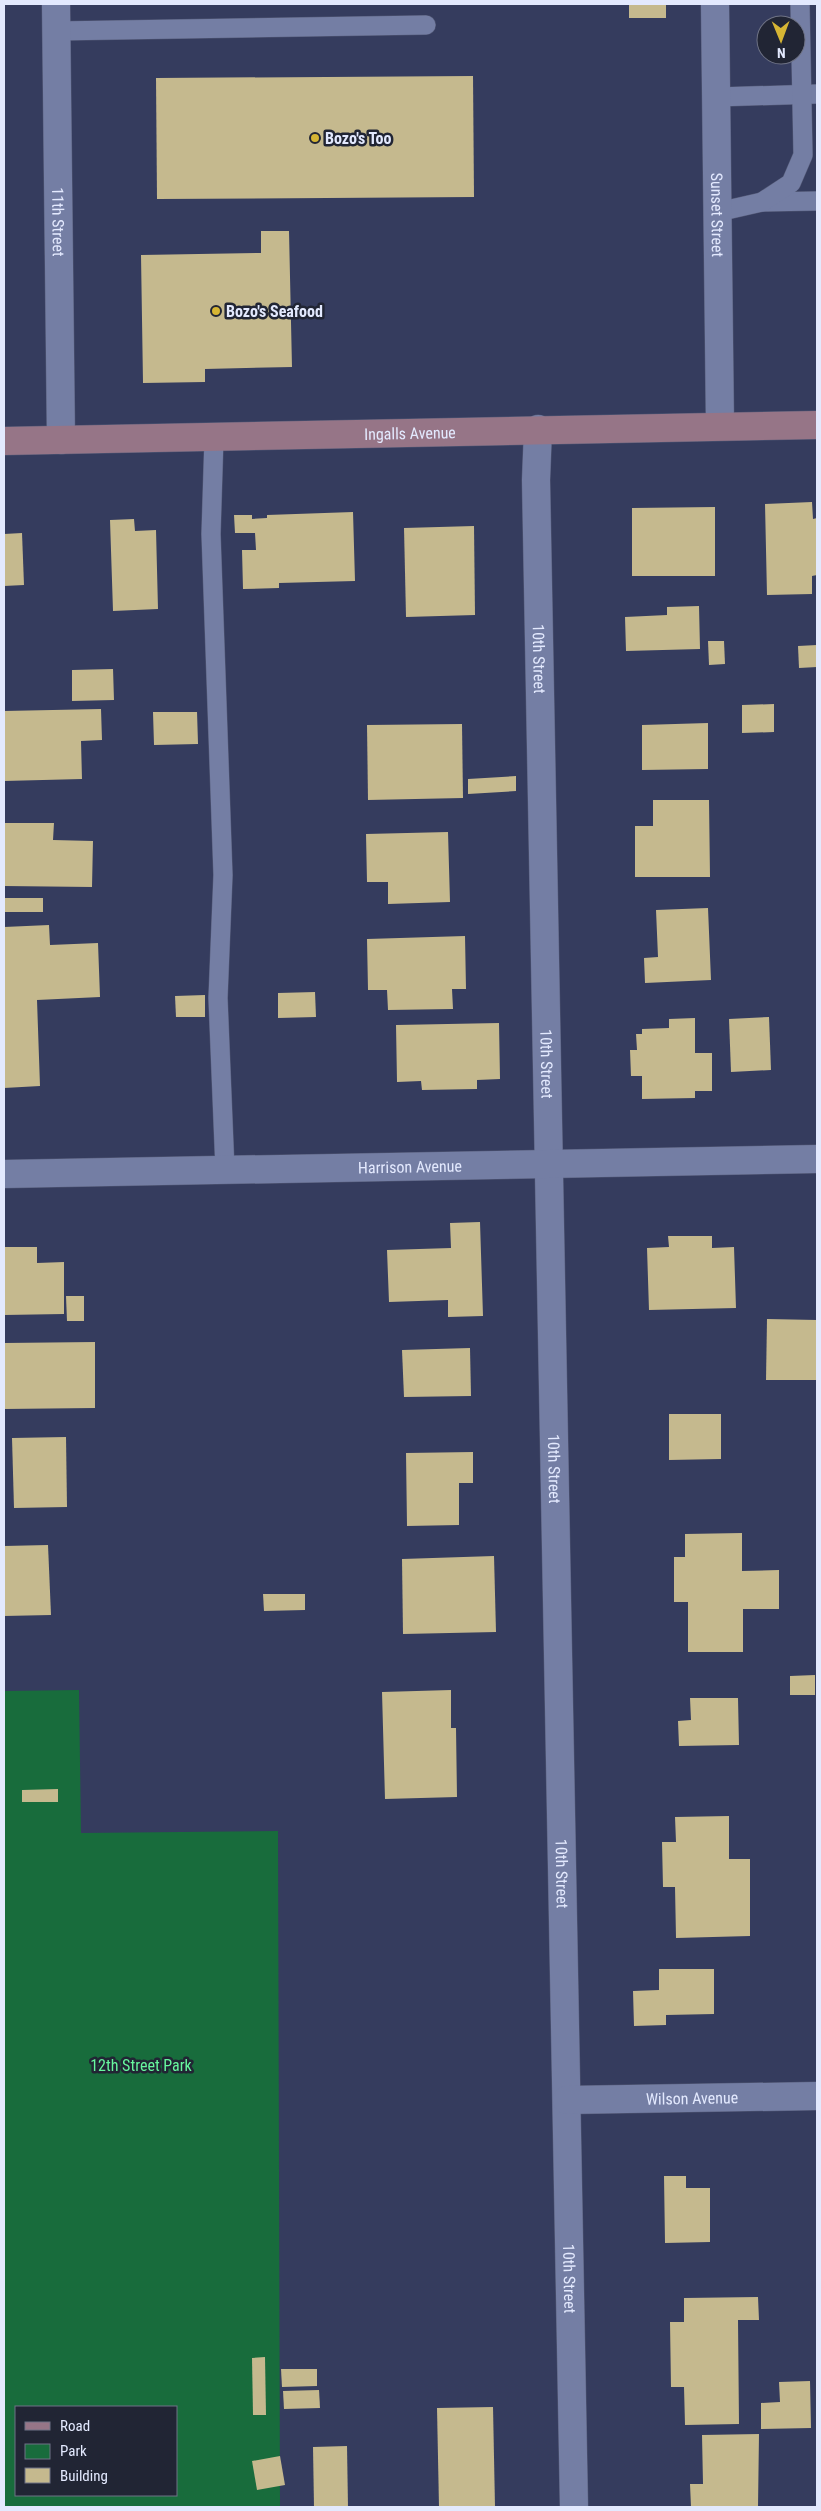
<svg xmlns="http://www.w3.org/2000/svg" width="821" height="2511" font-family="'Roboto Condensed',sans-serif">
  <rect width="100%" height="100%" fill="#353c5e"/>
  <path fill="#186c3c" fill-rule="evenodd" d="M79 1690 81 1833 278 1831 280 2507H4V1691ZM16 2407H176V2495H16Z"/>
  <g fill="#c5b98e">
    <rect x="629" y="4" width="37" height="14"/>
    <polygon points="473,76 474,197 157,199 156,78"/>
    <polygon points="261,231 289,231 292,367 205,369 205,382 143,383 141,255 261,253"/>
    <polygon points="812,502 813,519 817,518 817,575 812,576 812,594 767,595 765,504"/>
    <polygon points="715,507 715,576 632,576 632,508"/>
    <polygon points="353,512 355,581 279,583 279,588 243,589 242,550 256,550 255,533 235,533 234,515 252,515 252,519 267,518 267,515"/>
    <polygon points="134,519 135,531 156,530 158,609 113,611 110,520"/>
    <polygon points="474,526 475,615 406,617 404,528"/>
    <polygon points="22,533 24,585 4,586 4,534"/>
    <polygon points="699,606 700,649 626,651 625,617 667,615 667,607"/>
    <polygon points="708,641 724,641 725,664 709,665"/>
    <polygon points="817,645 817,667 799,668 798,646"/>
    <polygon points="113,669 114,700 72,701 72,670"/>
    <polygon points="774,704 774,732 742,733 742,705"/>
    <polygon points="101,709 102,740 81,741 82,779 4,781 4,711"/>
    <polygon points="153,712 197,712 198,744 154,745"/>
    <polygon points="708,723 708,769 642,770 642,725"/>
    <polygon points="462,724 463,798 368,800 367,725"/>
    <polygon points="516,776 516,791 468,794 468,779"/>
    <polygon points="653,800 709,800 710,877 635,877 635,826 653,826"/>
    <polygon points="4,823 54,823 53,840 93,841 92,887 4,886"/>
    <polygon points="448,832 450,902 388,904 388,882 367,882 366,834"/>
    <rect x="4" y="898" width="39" height="14"/>
    <polygon points="708,908 711,980 645,983 644,958 658,957 656,910"/>
    <polygon points="49,925 50,945 98,943 100,997 37,1000 40,1086 4,1088 4,927"/>
    <polygon points="465,936 466,989 452,989 453,1009 388,1010 387,990 368,990 367,939"/>
    <polygon points="315,992 316,1017 278,1018 278,993"/>
    <polygon points="205,995 205,1017 176,1017 175,996"/>
    <polygon points="769,1017 771,1070 731,1072 729,1019"/>
    <polygon points="695,1018 695,1053 712,1053 712,1091 695,1091 695,1098 642,1099 642,1076 631,1076 630,1050 637,1050 636,1034 642,1034 642,1029 669,1028 669,1019"/>
    <polygon points="499,1023 500,1079 477,1080 477,1089 422,1090 421,1081 397,1082 396,1025"/>
    <polygon points="480,1222 483,1316 448,1317 448,1300 389,1302 387,1250 451,1248 450,1223"/>
    <polygon points="668,1236 712,1236 712,1248 734,1247 736,1308 649,1310 647,1248 669,1247"/>
    <polygon points="4,1247 37,1247 37,1263 64,1262 64,1314 4,1315"/>
    <polygon points="66,1296 84,1296 84,1321 67,1321"/>
    <polygon points="767,1319 817,1320 817,1380 766,1380"/>
    <polygon points="95,1342 95,1408 4,1409 4,1343"/>
    <polygon points="470,1348 471,1396 404,1397 402,1350"/>
    <polygon points="669,1414 721,1414 721,1459 669,1460"/>
    <polygon points="66,1437 67,1507 14,1508 12,1438"/>
    <polygon points="473,1452 473,1483 459,1483 459,1525 407,1526 406,1453"/>
    <polygon points="742,1533 742,1571 779,1570 779,1609 743,1609 743,1652 688,1652 688,1602 674,1602 674,1557 685,1557 685,1534"/>
    <polygon points="48,1545 51,1615 4,1616 4,1546"/>
    <polygon points="494,1556 496,1632 403,1634 402,1559"/>
    <polygon points="263,1594 305,1594 305,1610 264,1611"/>
    <polygon points="815,1675 815,1695 790,1695 790,1676"/>
    <polygon points="451,1690 451,1728 456,1728 457,1797 385,1799 382,1692"/>
    <polygon points="690,1698 738,1698 739,1745 679,1746 678,1721 691,1720"/>
    <polygon points="58,1789 58,1802 22,1802 22,1790"/>
    <polygon points="729,1816 729,1859 750,1859 750,1936 676,1938 675,1887 663,1887 662,1842 676,1842 675,1817"/>
    <polygon points="659,1969 714,1969 714,2014 666,2015 666,2025 634,2026 633,1991 659,1990"/>
    <polygon points="664,2176 686,2176 686,2188 710,2188 710,2242 665,2243"/>
    <polygon points="758,2297 759,2320 738,2320 739,2424 685,2425 684,2387 671,2387 670,2322 684,2322 684,2298"/>
    <polygon points="265,2357 266,2415 253,2415 252,2358"/>
    <polygon points="281,2369 317,2369 317,2386 282,2387"/>
    <polygon points="810,2381 811,2428 761,2429 761,2403 780,2402 779,2382"/>
    <polygon points="319,2390 320,2408 284,2409 283,2391"/>
    <polygon points="493,2407 495,2507 439,2507 437,2408"/>
    <polygon points="759,2434 758,2507 691,2507 690,2484 703,2484 702,2435"/>
    <polygon points="347,2446 348,2507 314,2507 313,2447"/>
    <polygon points="280,2456 285,2485 257,2490 252,2461"/>
  </g>
  <g fill="none" stroke-linecap="round" stroke-linejoin="round">
    <g stroke="#545a77" stroke-width="20">
      <g id="lane">
        <polyline points="56,31 426,25"/>
        <polyline points="717,97 817,94"/>
        <polyline points="762,202 817,201"/>
        <polyline points="718,212 762,202 791,183 803,155 800,4"/>
        <polyline points="214,438 211,534 223,875 218,998 225,1170"/>
      </g>
    </g>
    <g stroke="#545a77" stroke-width="29">
      <g id="street">
        <path id="s1" d="M56 4 61 440"/>
        <path id="s2" d="M715 4 720 426"/>
        <path id="s3" d="M538 429 536 480 574 2507"/>
        <path id="s4" d="M4 1174 817 1159"/>
        <path id="s5" d="M567 2100 817 2096"/>
      </g>
    </g>
    <g stroke="#545a77" stroke-width="29">
      <g id="secondary">
        <path id="s6" d="M4 441 817 425"/>
      </g>
    </g>
    <use href="#lane" stroke="#747ea4" stroke-width="19"/>
    <use href="#street" stroke="#747ea4" stroke-width="28"/>
    <use href="#secondary" stroke="#967587" stroke-width="28"/>
  </g>
  <g fill="#d6b534" stroke="#212534" stroke-width="2">
    <circle cx="315" cy="138" r="5"/>
    <circle cx="216" cy="311" r="5"/>
  </g>
  <g text-anchor="middle" dominant-baseline="central" stroke-width="5" stroke-linejoin="round" paint-order="stroke">
    <g font-size="16" font-weight="bold" fill="#e3e9fe" stroke="#212534" text-anchor="start">
      <text x="325" y="138">Bozo's Too</text>
      <text x="226" y="311">Bozo's Seafood</text>
    </g>
    <g font-size="16" fill="#e3e9fe" stroke="#212534">
      <text stroke="none"><textPath href="#s2" startOffset="211">Sunset Street</textPath></text>
      <text stroke="none"><textPath href="#s1" startOffset="218">11th Street</textPath></text>
      <text stroke="none"><textPath href="#s6" startOffset="406">Ingalls Avenue</textPath></text>
      <text stroke="none"><textPath href="#s3" startOffset="230">10th Street</textPath></text>
      <text stroke="none"><textPath href="#s3" startOffset="635">10th Street</textPath></text>
      <text stroke="none"><textPath href="#s4" startOffset="406">Harrison Avenue</textPath></text>
      <text stroke="none"><textPath href="#s3" startOffset="1040">10th Street</textPath></text>
      <text stroke="none"><textPath href="#s3" startOffset="1445">10th Street</textPath></text>
      <text stroke="none"><textPath href="#s5" startOffset="125">Wilson Avenue</textPath></text>
      <text stroke="none"><textPath href="#s3" startOffset="1850">10th Street</textPath></text>
    </g>
    <g font-size="16" fill="#67f79e" stroke="#212534">
      <text x="141" y="2065">12th Street Park</text>
    </g>
  </g>
  <rect width="821" height="2511" fill="none" stroke="#e3e9fe" stroke-width="10"/>
  <rect x="15" y="2406" width="162" height="90" fill="#212534" stroke="#6f7385"/>
  <rect x="25" y="2422" width="25" height="8" fill="#967587" stroke="#6f7385"/>
  <text x="60" y="2431" font-size="15" fill="#e3e9fe">Road</text>
  <rect x="25" y="2444" width="25" height="15" fill="#186c3c" stroke="#6f7385"/>
  <text x="60" y="2456" font-size="15" fill="#e3e9fe">Park</text>
  <rect x="25" y="2468" width="25" height="15" fill="#c5b98e" stroke="#6f7385"/>
  <text x="60" y="2481" font-size="15" fill="#e3e9fe">Building</text>
  <g transform="translate(781 40) rotate(179)"><circle r="24" fill="#212534" stroke="#6f7385"/>
  <path d="M0-4L9 19L0 12L-9 19Z" fill="#d6b534"/>
  <text y="-8" font-size="14" font-weight="bold" text-anchor="middle" fill="#e3e9fe">N</text>
  </g>
</svg>
